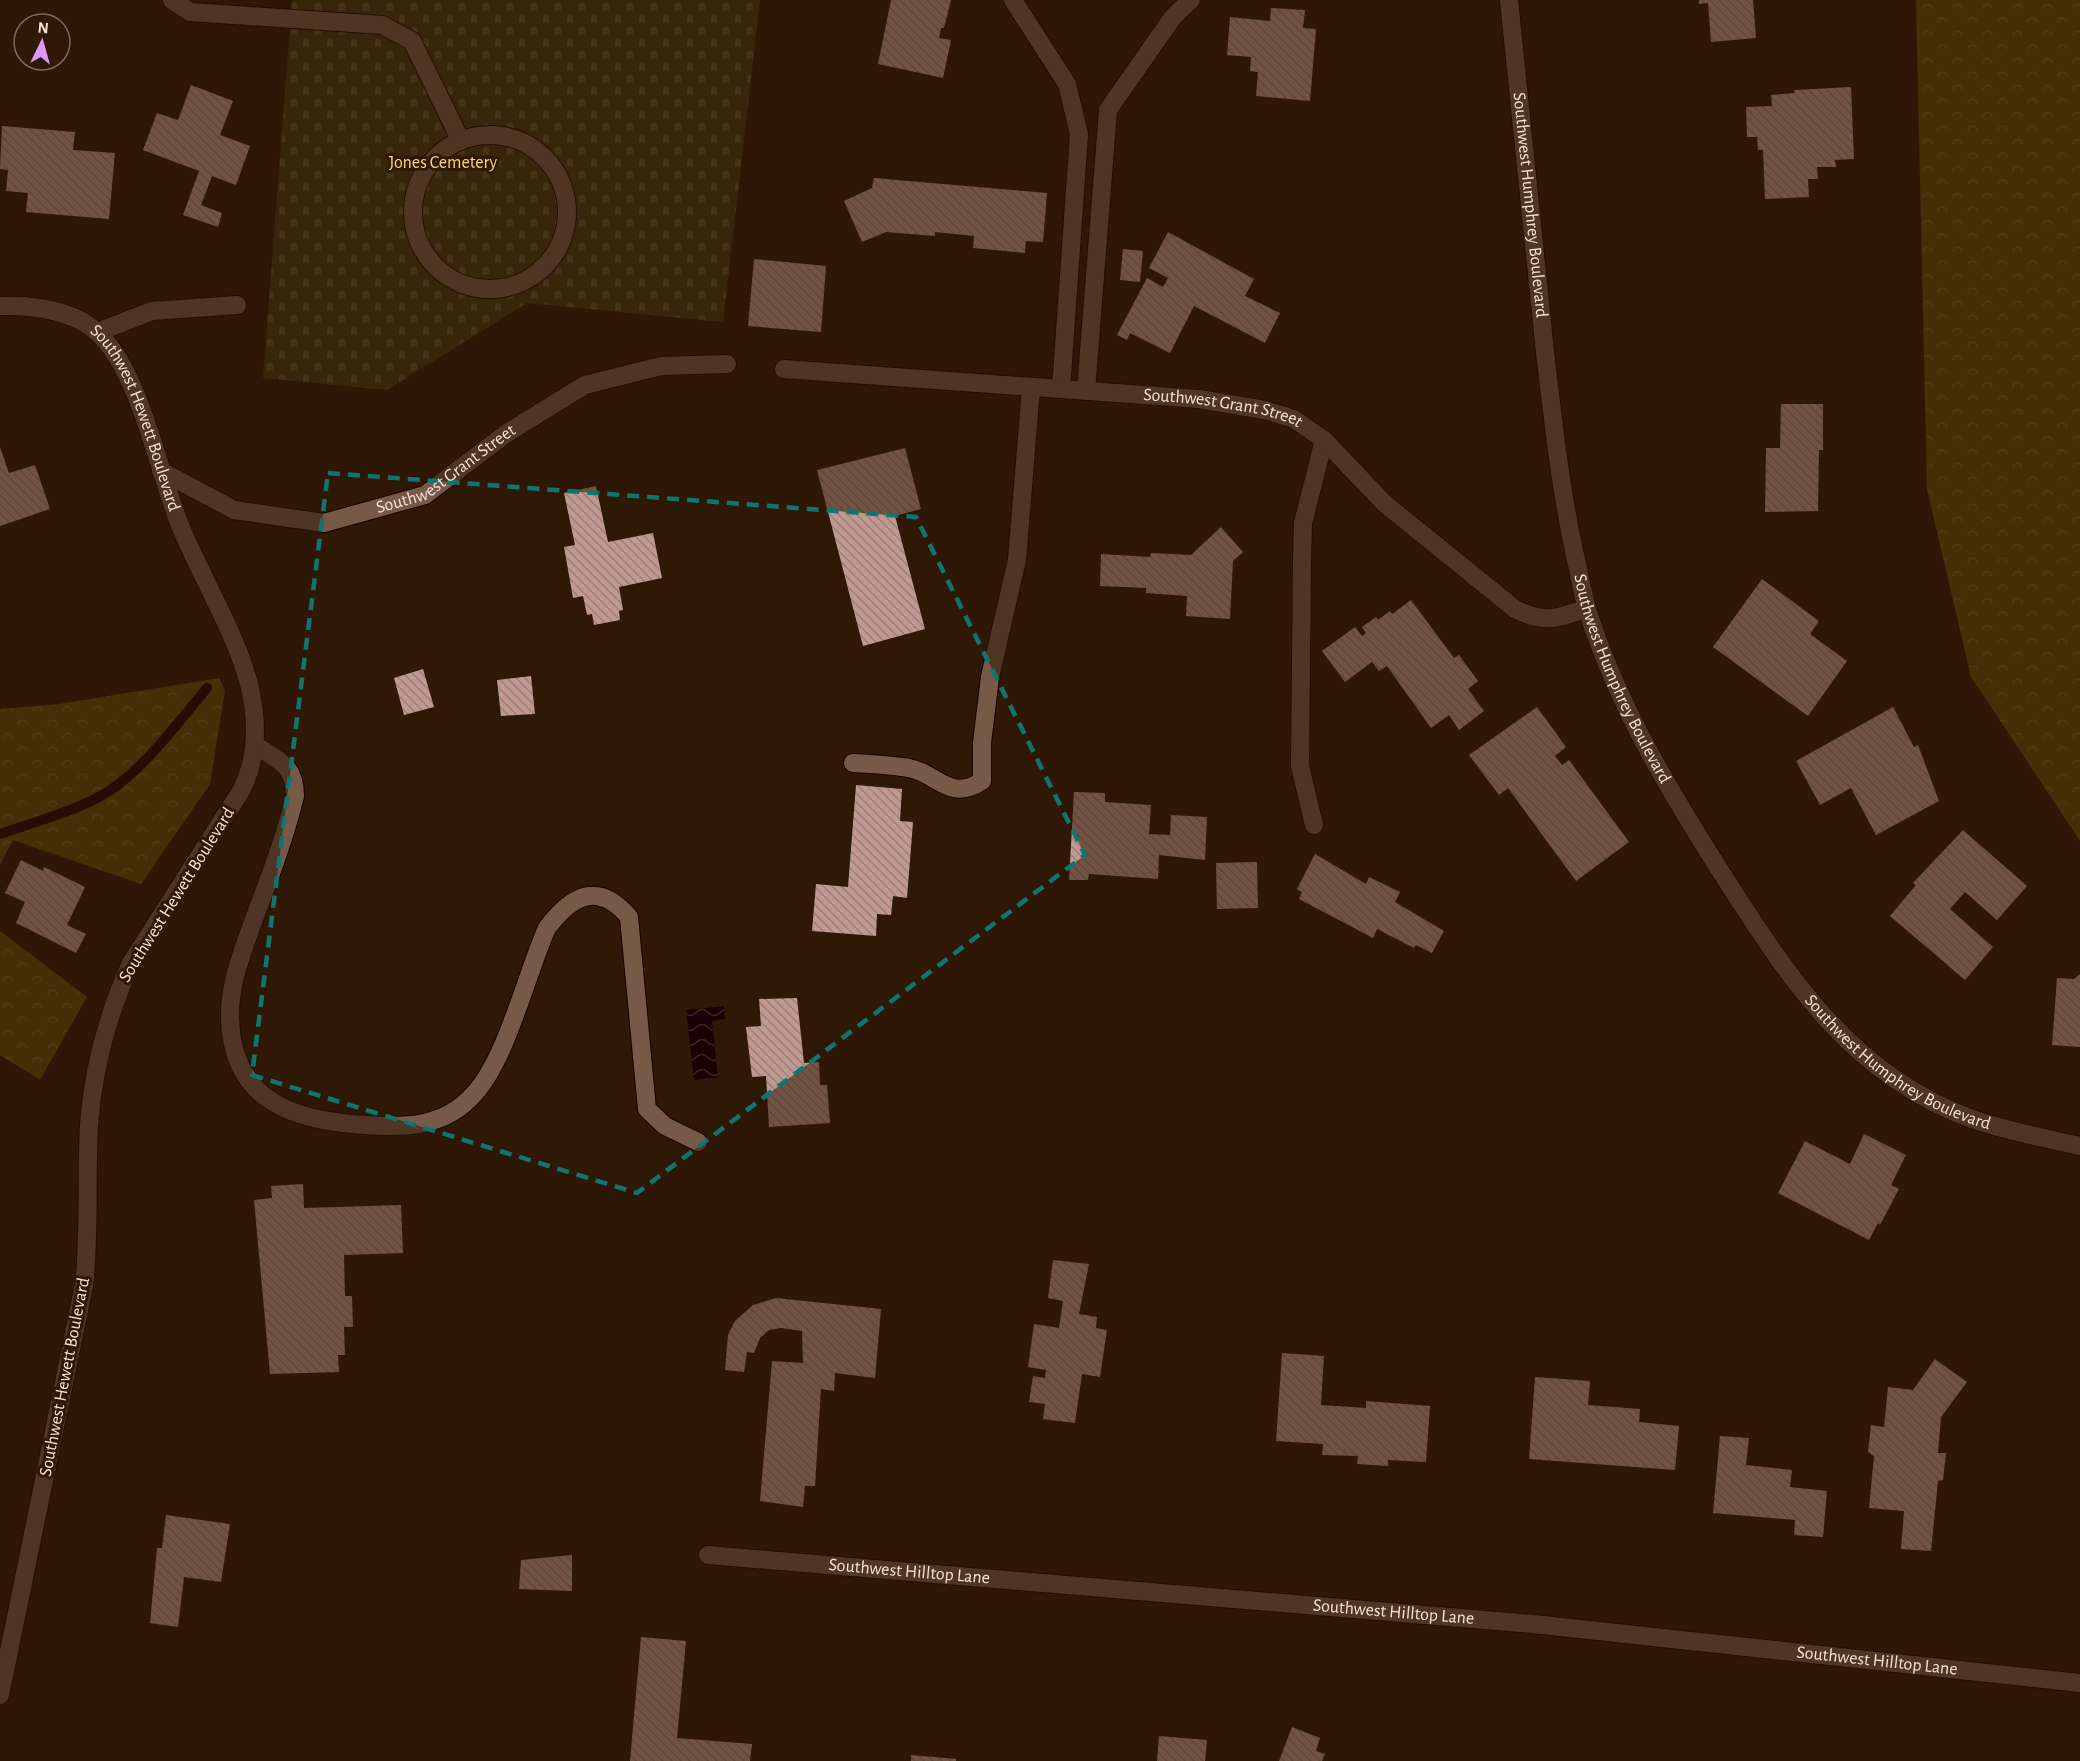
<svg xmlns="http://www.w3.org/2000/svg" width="2080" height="1761" font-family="'Alegreya Sans',sans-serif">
  <defs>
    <pattern id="forest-crowns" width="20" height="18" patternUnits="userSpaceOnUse" patternTransform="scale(1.5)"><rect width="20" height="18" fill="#5e4c06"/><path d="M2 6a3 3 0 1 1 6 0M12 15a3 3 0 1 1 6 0" fill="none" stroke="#76662a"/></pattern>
    <pattern id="cemetery-stones" width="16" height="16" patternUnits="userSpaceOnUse" patternTransform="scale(1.5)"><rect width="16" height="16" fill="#443810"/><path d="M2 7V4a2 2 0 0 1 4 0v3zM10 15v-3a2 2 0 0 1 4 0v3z" fill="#605532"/></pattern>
    <pattern id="water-waves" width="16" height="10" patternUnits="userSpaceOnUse" patternTransform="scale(1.5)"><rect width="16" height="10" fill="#190002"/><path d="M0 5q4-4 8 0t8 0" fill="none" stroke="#3b2526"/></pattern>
    <pattern id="building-back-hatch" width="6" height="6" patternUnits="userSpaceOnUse" patternTransform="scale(1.5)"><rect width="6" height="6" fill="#c09a91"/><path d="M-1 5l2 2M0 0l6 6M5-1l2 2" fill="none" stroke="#9c8079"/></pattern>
  </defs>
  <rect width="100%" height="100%" fill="#301807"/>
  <g fill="url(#forest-crowns)">
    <polygon points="1916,0 2080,0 2080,841 1971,677 1927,489"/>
    <polygon points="219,678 225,690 210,784 141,884 13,840 0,865 0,709 59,704"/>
    <polygon points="0,931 87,997 40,1080 0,1055"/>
  </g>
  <polygon fill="url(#cemetery-stones)" points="292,0 760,0 723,322 527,303 387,390 263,378"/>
  <polygon fill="url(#water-waves)" points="724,1006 725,1019 712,1021 718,1077 694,1080 686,1010"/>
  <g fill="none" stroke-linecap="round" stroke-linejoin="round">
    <path stroke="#190002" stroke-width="10" d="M0 834C37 821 89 808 119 784 153 757 180 720 207 688"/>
  </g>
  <g fill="url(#building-back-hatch)">
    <polygon points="891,0 951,0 944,28 941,28 939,38 951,40 943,78 878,64"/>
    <polygon points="1699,0 1753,0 1756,38 1711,42 1708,3 1699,4"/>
    <polygon points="1271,8 1305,10 1303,28 1316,29 1310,101 1256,96 1258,72 1250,71 1251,57 1227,55 1230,17 1270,21"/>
    <polygon points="191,85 233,101 220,135 250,146 236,185 212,176 201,205 222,213 218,227 183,215 199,171 143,150 157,113 178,120"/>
    <polygon points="1851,87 1854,159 1835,160 1836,167 1817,167 1818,179 1808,179 1809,197 1765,199 1763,150 1758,150 1757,137 1747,137 1746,107 1772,106 1771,95 1794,93 1795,90"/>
    <polygon points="2,126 75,132 73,150 115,153 109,219 26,212 28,193 6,191 8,170 0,169"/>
    <polygon points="874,178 1047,193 1043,242 1026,241 1025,253 973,248 974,236 935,232 935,236 886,232 862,242 844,201 872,188"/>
    <polygon points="1168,232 1254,279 1245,296 1280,313 1265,343 1194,306 1170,353 1130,333 1127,340 1117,335 1147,278 1163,287 1168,278 1149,268"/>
    <polygon points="1123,249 1143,251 1140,282 1120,280"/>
    <polygon points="754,259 826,266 821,332 748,326"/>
    <polygon points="1781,404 1823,404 1823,450 1819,450 1818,511 1765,512 1766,448 1780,448"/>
    <polygon points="0,447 9,473 35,465 50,509 0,526"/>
    <polygon points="905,448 921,509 895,516 925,629 863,646 817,470"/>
    <polygon points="596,486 608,542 653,533 662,578 619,587 623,610 619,611 620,620 594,625 592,614 587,615 583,596 573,598 564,547 575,545 564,493"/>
    <polygon points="1221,527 1243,552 1233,561 1230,619 1186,616 1187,596 1146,593 1146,588 1100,586 1101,554 1150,557 1151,553 1191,555"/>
    <polygon points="1762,579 1819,621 1810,634 1847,661 1808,716 1713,647"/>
    <polygon points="1411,600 1454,658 1459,655 1478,681 1468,689 1484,711 1459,730 1449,715 1431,728 1387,666 1379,671 1372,662 1345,682 1322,651 1355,627 1362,636 1366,633 1362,627 1376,617 1378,620 1390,611 1392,614"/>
    <polygon points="423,669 434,707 404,715 394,678"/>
    <polygon points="531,676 535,714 501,716 497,680"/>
    <polygon points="1537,707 1566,747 1555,756 1562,765 1569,760 1629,842 1576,881 1508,788 1499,795 1469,755"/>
    <polygon points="1893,707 1914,747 1918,745 1939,801 1876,835 1851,788 1820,805 1796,761"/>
    <polygon points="856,785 902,789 900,821 913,822 907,898 893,896 891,915 877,914 876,936 812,931 816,884 848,887"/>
    <polygon points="1074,792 1105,793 1105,802 1151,805 1149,834 1170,835 1171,815 1207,817 1205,860 1159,855 1158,879 1089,874 1088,880 1069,880"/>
    <polygon points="1963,830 2027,886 1997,920 1965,892 1950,909 1993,947 1965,980 1890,916 1916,885 1913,883"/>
    <polygon points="1315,854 1366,884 1369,877 1400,892 1395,902 1444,931 1432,953 1416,945 1414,948 1377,929 1373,938 1299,899 1302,892 1297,889"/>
    <polygon points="21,860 43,871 44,867 85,887 67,925 86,934 76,953 16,923 25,902 5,893"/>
    <polygon points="1257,862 1258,908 1217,909 1216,863"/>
    <polygon points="2080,974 2080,1047 2052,1045 2057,978 2074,979"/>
    <polygon points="797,998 804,1063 819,1062 820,1085 827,1085 830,1123 769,1127 766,1076 752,1077 746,1027 761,1026 759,999"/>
    <polygon points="1864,1134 1906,1155 1891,1185 1899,1189 1880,1225 1878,1223 1869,1240 1778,1193 1805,1141 1850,1164"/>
    <polygon points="303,1184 304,1208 401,1205 403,1253 344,1255 345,1296 352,1296 353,1327 344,1327 345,1355 338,1355 339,1372 270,1374 254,1200 272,1198 271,1186"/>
    <polygon points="1053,1260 1089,1264 1079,1314 1097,1317 1096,1328 1107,1330 1100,1377 1082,1374 1075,1423 1043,1419 1045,1404 1029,1402 1033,1376 1045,1378 1046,1370 1028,1367 1034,1324 1059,1328 1063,1301 1048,1298"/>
    <polygon points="776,1298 881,1309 875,1378 835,1373 834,1391 821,1389 815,1486 805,1486 803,1507 760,1501 772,1361 803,1363 802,1331 781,1328 769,1330 760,1338 754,1353 747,1352 744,1372 725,1370 728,1335 735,1321 753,1305"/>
    <polygon points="1282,1353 1324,1356 1321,1405 1366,1408 1366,1401 1430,1406 1426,1462 1388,1460 1388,1466 1357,1464 1358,1456 1322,1455 1323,1444 1276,1441"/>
    <polygon points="1935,1359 1967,1382 1941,1417 1938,1453 1946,1453 1943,1480 1938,1481 1931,1551 1901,1549 1904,1511 1869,1508 1874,1456 1868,1452 1871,1425 1884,1427 1888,1387 1913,1390"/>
    <polygon points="1535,1377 1590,1381 1588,1405 1640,1409 1639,1422 1679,1426 1675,1470 1529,1459"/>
    <polygon points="1720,1436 1749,1438 1746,1465 1792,1470 1790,1487 1827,1491 1823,1537 1794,1535 1795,1520 1713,1513"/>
    <polygon points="166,1515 230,1524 221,1582 184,1577 178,1627 150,1623 157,1548 162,1548"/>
    <polygon points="572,1555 572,1591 519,1589 521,1560"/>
    <polygon points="641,1637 686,1641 677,1738 752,1744 750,1761 630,1761"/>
    <polygon points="1292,1727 1320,1738 1316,1751 1325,1754 1322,1761 1279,1761"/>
    <polygon points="1159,1736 1207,1740 1205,1761 1157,1761"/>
    <polygon points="911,1755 956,1759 956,1761 911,1761"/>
  </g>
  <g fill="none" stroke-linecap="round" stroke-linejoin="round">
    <g stroke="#170300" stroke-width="20">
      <g id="lane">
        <polyline points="172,0 190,12 382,25 412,41 461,141"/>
        <polyline points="1013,0 1067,84 1079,134 1061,389"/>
        <circle cx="490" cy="212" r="77"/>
        <polyline points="1086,391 1108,110 1173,17 1191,0"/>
        <path d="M255 745C279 761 295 765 295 796 284 842 266 886 250 930 240 958 229 988 230 1018 232 1102 295 1121 365 1125 406 1128 445 1127 474 1094 507 1058 526 975 547 928 572 895 598 881 629 917L647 1109 665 1126 698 1142"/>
        <path d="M853 763C872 764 891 765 909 768 938 774 950 802 982 781V743L990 677 1017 560 1031 388"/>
        <polyline points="1314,825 1300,766 1302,559 1303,523 1324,440"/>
      </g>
    </g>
    <g stroke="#170300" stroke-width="20">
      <g id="street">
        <path id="s1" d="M0 306C33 305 74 310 99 334 140 373 158 471 180 525 201 577 235 631 249 684 258 721 258 758 241 791L131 963C108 1014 93 1068 89 1125 86 1179 90 1232 84 1285L0 1695"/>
        <polyline points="98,332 152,311 237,305"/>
        <path id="s2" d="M784 369 1199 399 1265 410 1294 419 1324 440 1385 504 1515 609C1545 624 1556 619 1587 608"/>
        <path id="s3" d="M161 471 234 510 324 523 425 495 507 433 585 385 661 366 727 364"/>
        <path id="s4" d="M708 1555 1533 1624 2080 1683"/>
      </g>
    </g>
    <g stroke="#170300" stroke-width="20">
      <g id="secondary">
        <path id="s5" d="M1509 0C1521 117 1533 235 1545 352 1553 420 1560 485 1574 551 1579 571 1582 593 1588 612 1619 709 1673 797 1728 883 1793 984 1854 1076 1972 1119 2007 1131 2044 1138 2080 1146"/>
      </g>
    </g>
    <use href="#lane" stroke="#765947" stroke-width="18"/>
    <use href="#street" stroke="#765947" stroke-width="18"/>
    <use href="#secondary" stroke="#765947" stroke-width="18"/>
  </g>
  <path d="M0 0H2080V1761H0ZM328 473 916 517 1085 855 637 1193 252 1075Z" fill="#301807" fill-opacity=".55" fill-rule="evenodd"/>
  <path fill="none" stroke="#0f766e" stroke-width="4.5" stroke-dasharray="12 8" stroke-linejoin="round" d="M328 473 916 517 1085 855 637 1193 252 1075Z"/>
  <g text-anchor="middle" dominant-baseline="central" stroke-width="6" stroke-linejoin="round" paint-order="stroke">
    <g font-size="18" fill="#fad96a" stroke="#301807">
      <text x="443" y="163">Jones Cemetery</text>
    </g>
    <g font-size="18" fill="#f4e3d8" stroke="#301807">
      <text stroke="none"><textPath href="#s5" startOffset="206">Southwest Humphrey Boulevard</textPath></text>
      <text stroke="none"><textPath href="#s2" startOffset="441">Southwest Grant Street</textPath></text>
      <text stroke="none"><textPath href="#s1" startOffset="198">Southwest Hewett Boulevard</textPath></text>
      <text stroke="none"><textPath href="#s3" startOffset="309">Southwest Grant Street</textPath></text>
      <text stroke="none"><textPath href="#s5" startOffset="692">Southwest Humphrey Boulevard</textPath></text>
      <text transform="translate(177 895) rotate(-58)">Southwest Hewett Boulevard</text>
      <text stroke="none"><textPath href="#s5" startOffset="1176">Southwest Humphrey Boulevard</textPath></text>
      <text transform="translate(65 1377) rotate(-79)">Southwest Hewett Boulevard</text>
      <text stroke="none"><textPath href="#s4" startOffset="202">Southwest Hilltop Lane</textPath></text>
      <text stroke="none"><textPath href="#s4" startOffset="688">Southwest Hilltop Lane</textPath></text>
      <text stroke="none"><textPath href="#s4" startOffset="1174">Southwest Hilltop Lane</textPath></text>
    </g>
  </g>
  <g transform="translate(42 42) rotate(5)"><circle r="28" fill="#301807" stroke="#7e695b" stroke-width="1.5"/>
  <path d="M0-4.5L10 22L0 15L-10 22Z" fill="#d99af7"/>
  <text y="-9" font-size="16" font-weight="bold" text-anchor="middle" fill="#f4e3d8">N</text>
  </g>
</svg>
